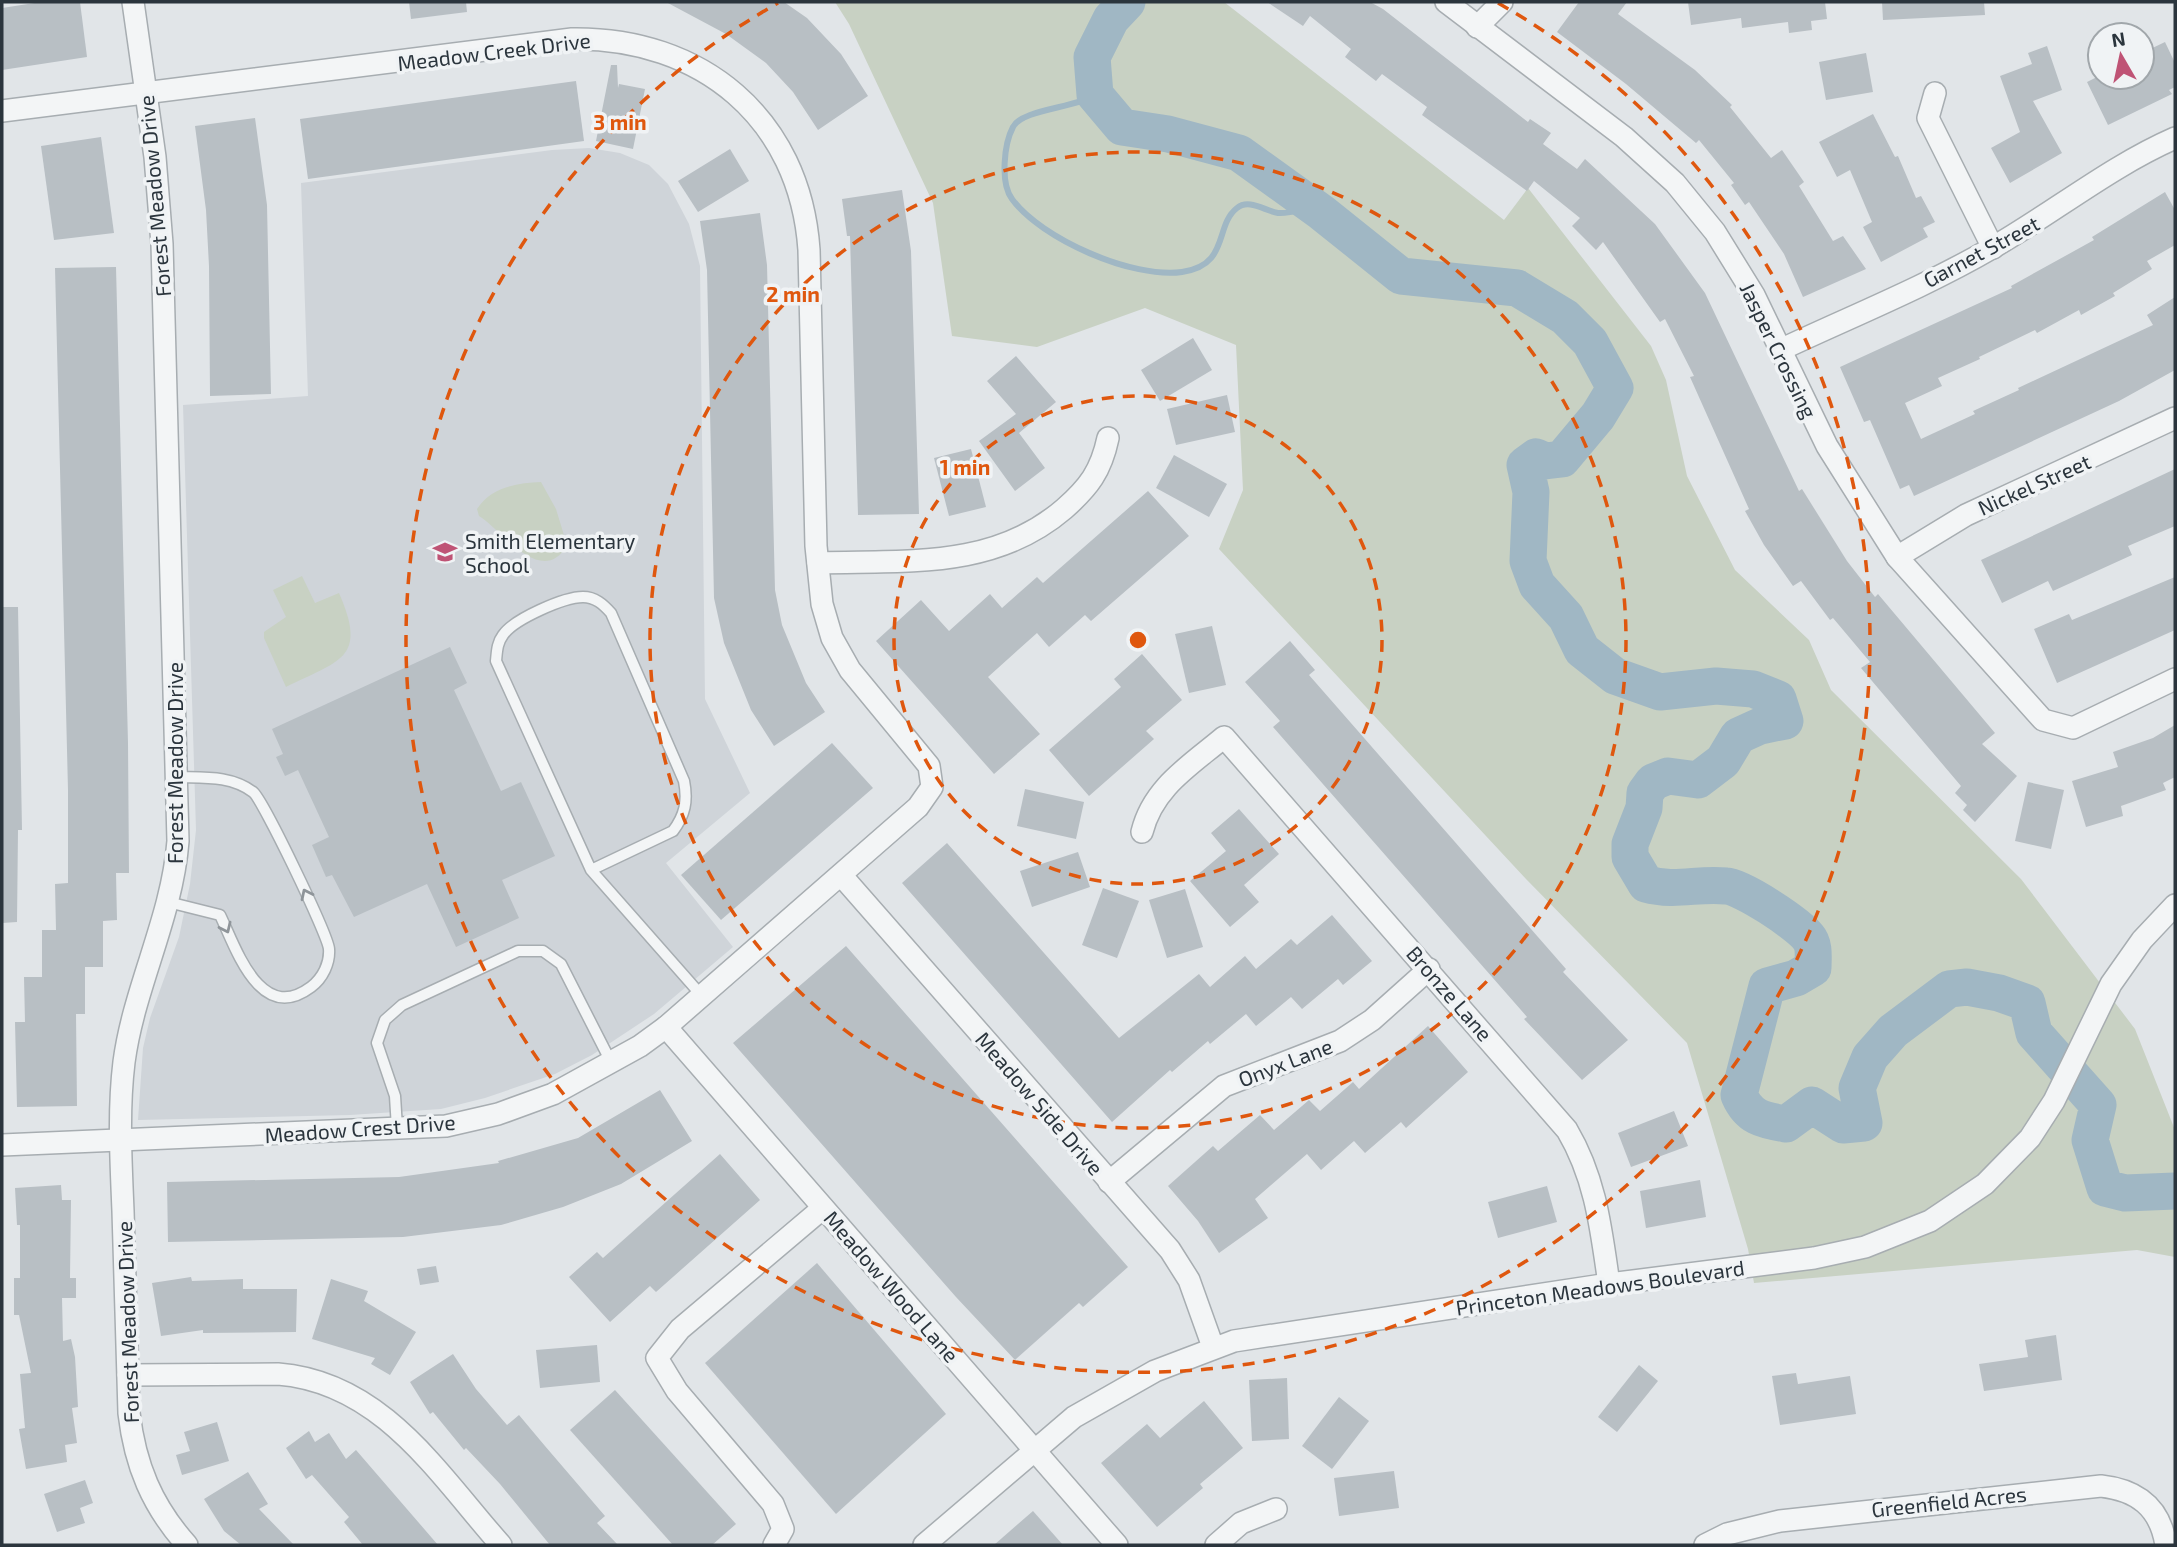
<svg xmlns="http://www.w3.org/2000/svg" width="2177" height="1547" font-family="'Exo 2',sans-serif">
  <rect width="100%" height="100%" fill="#e1e5e8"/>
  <polygon fill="#cfd4d9" points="589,148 620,153 649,165 668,184 689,224 700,266 705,699 750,793 666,863 733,947 654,1014 592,1055 555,1074 485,1098 441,1109 350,1115 138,1120 143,1048 150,1018 179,937 190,884 196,830 183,405 308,396 301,183 552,150"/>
  <g fill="#c8d1c3">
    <polygon points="835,2 1224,2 1504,220 1528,188 1651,346 1666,380 1687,476 1735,570 1809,640 1831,690 2021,879 2135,1029 2175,1130 2175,1257 2137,1250 1754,1283 1748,1249 1687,1043 1526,879 1219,549 1243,490 1236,345 1145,308 1037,347 952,336 933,203 849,24"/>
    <path d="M541 482 556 509 567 545C542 590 499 527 479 516L477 509C491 487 517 483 541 482Z"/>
    <path d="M302 576 315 603 339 593C368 659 340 660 286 687L264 638V632L286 617 273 590Z"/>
  </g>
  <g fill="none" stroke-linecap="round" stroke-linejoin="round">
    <path stroke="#a0b7c4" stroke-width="6" d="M1095 95C1076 108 1022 109 1013 127 1004 144 1000 183 1012 199 1041 239 1133 279 1182 272 1230 265 1214 226 1237 208 1249 198 1265 211 1278 213 1289 214 1303 209 1314 207"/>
    <path stroke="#a0b7c4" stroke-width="37" d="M1127 2 1111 19 1092 57 1095 95 1122 127 1168 134 1239 153 1321 212 1401 276 1517 288 1565 317 1590 342 1615 388 1598 416 1562 459 1545 461 1536 457 1525 465 1531 492 1528 561 1537 585 1566 617 1582 650 1615 676 1660 692 1716 686 1753 689 1778 699 1785 721 1760 726 1738 736 1723 761 1698 780 1668 776 1653 782 1645 793 1644 808 1630 844V857L1646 884C1676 892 1697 883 1726 886 1743 887 1798 924 1808 937 1815 945 1813 958 1813 968L1796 978 1767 986 1739 1095C1749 1118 1763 1120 1786 1124L1812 1105 1843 1125 1864 1123 1857 1088 1870 1057 1893 1031 1949 989 1967 987 1999 993 2027 1003 2034 1033 2098 1105 2090 1140 2105 1188 2125 1193 2175 1191"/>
  </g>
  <g fill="#b8bfc4">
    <polygon points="41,2 80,2 87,57 2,70 2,8"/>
    <polygon points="409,2 466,2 467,12 411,19"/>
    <polygon points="666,2 784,2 807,18 841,54 868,96 818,130 793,92 766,63 726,34"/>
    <polygon points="1267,2 1370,2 1383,9 1528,122 1530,119 1551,133 1543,144 1558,155 1577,169 1585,159 1655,224 1705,293 1799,491 1802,489 1847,561 1875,597 1878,594 1995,733 1982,744 2017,776 1975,822 1963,810 1967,805 1955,793 1961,786 1861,668 1870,662 1833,618 1830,620 1801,581 1793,586 1764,545 1745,511 1749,509 1690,377 1694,376 1665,319 1660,322 1603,242 1596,250 1572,226 1580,218 1534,181 1527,191 1422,115 1427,107 1382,74 1376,81 1345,57 1351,49 1310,16 1303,26"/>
    <polygon points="1579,2 1627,2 1618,14 1695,70 1732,105 1730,107 1771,158 1782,150 1804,182 1799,186 1833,241 1843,236 1866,269 1803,297 1784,254 1749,202 1745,205 1731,185 1734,183 1699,140 1696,143 1626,84 1557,32"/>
    <polygon points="1688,2 1825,2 1827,19 1811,21 1812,30 1789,33 1788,22 1742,28 1741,18 1691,25"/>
    <polygon points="1882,2 1984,2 1985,15 1883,20"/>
    <polygon points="2165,42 2175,63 2175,87 2169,90 2172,94 2108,125 2087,82 2097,77 2142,77 2142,53"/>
    <polygon points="2047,46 2062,90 2033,101 2062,153 2010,183 1991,148 2020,132 2000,76 2032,64 2028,53"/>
    <polygon points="1866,53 1873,92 1826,100 1819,62"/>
    <polygon points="611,65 617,65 618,88 619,84 645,89 633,149 596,141"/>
    <polygon points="576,81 584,141 308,179 300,119"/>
    <polygon points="1873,114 1895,157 1898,156 1916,198 1921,196 1935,222 1923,228 1928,237 1881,262 1863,227 1872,222 1850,170 1837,177 1819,142"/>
    <polygon points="255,118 267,205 271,394 210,396 209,266 206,210 195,126"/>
    <polygon points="101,137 114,233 54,240 41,146"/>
    <polygon points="730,149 749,181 698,212 678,181"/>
    <polygon points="902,190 911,251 919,514 858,515 850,236 847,236 842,199"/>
    <polygon points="2165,192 2175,210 2175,245 2147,261 2152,269 2113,293 2115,296 2081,315 2079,310 2037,333 2035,330 1979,357 1980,359 1938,378 1942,386 1905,403 1921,439 1975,414 1973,411 2019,390 2018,388 2153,325 2147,315 2175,297 2175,370 2119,401 1940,484 1914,496 1909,485 1900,489 1870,420 1864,422 1840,367 2012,288 2011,286 2094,240 2092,237"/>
    <polygon points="760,213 767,265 775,590 782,625 806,683 825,712 774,746 751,710 724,643 714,598 707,270 700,221"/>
    <polygon points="116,267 128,743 129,873 116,873 117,920 103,921 103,967 85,967 85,1014 76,1014 77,1106 17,1107 15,1022 25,1022 24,977 42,977 42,930 56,930 55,884 68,883 68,790 55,268"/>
    <polygon points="1193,338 1212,370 1160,401 1141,370"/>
    <polygon points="1016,356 1056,402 1019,433 1045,468 1015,491 979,441 1016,414 987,381"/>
    <polygon points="1227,395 1235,432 1176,445 1167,409"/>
    <polygon points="971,449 986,507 949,516 934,458"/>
    <polygon points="1174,455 1227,484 1209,517 1156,488"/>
    <polygon points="2175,469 2175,526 2128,546 2132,555 2053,591 2048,581 2002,603 1981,560"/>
    <polygon points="1148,491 1189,536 1091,621 1085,615 1049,647 1037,633 988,677 1040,734 994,774 876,641 921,600 949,631 990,594 1002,608 1037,577 1043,583"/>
    <polygon points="2175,577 2175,630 2057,683 2034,629 2069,614 2072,620"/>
    <polygon points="2,607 18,607 22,830 18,830 17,922 2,923"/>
    <polygon points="1212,626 1226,685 1189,693 1175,634"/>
    <polygon points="1290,641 1315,670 1309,675 1566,969 1563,972 1628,1040 1582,1080 1524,1019 1527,1017 1273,727 1280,721 1245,682"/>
    <polygon points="450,647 467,683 454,690 501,791 521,782 555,856 502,880 519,918 456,947 427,884 354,917 332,875 326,877 312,845 329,837 298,770 285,776 276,757 283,754 272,729"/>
    <polygon points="1142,654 1182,700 1146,731 1154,739 1089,796 1049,750 1121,687 1114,679"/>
    <polygon points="2175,725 2175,777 2163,783 2166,790 2121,806 2123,816 2086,827 2072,781 2118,767 2113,752 2153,738"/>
    <polygon points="832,743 873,788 721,920 681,875"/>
    <polygon points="2028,782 2064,790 2051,849 2015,841"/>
    <polygon points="1025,789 1084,802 1076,839 1017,826"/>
    <polygon points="1239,809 1279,854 1244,885 1259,902 1230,927 1190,881 1226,851 1211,833"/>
    <polygon points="947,843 1119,1038 1199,974 1210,987 1245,956 1256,969 1291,939 1297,945 1332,915 1372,961 1343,985 1338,979 1302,1009 1291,997 1256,1026 1246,1014 1210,1044 1208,1041 1172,1072 1170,1070 1112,1122 902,883"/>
    <polygon points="1078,852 1090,887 1032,907 1020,871"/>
    <polygon points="1103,888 1139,901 1117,958 1082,945"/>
    <polygon points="1185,889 1203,947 1167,958 1149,900"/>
    <polygon points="846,946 1128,1267 1083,1307 1079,1303 1015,1360 956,1297 733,1043"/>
    <polygon points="1428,1026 1468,1072 1406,1128 1401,1122 1365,1153 1354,1141 1321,1170 1307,1154 1255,1199 1268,1218 1219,1253 1198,1221 1168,1186 1213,1146 1218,1151 1260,1115 1274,1130 1309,1100 1320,1111 1353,1082 1359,1089"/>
    <polygon points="660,1090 692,1141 621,1184 563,1207 501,1225 403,1237 168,1242 167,1182 399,1177 499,1163 498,1161 578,1138"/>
    <polygon points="1674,1111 1688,1146 1631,1167 1618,1133"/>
    <polygon points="720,1154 760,1200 656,1292 650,1286 610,1322 569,1277 597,1252 603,1258"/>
    <polygon points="1700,1180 1706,1217 1646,1228 1640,1191"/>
    <polygon points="61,1185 62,1200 71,1200 70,1278 76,1278 76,1298 62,1298 63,1341 71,1339 75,1357 78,1407 72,1408 77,1443 65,1445 67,1462 26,1469 19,1429 25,1428 20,1374 31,1373 19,1315 14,1315 14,1278 20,1278 20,1225 17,1225 15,1188"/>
    <polygon points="1547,1186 1557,1222 1498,1238 1488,1202"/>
    <polygon points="817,1263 946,1414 836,1514 705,1363"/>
    <polygon points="436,1266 439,1282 420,1285 417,1269"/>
    <polygon points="191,1277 192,1281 243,1279 243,1289 297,1289 296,1332 203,1333 203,1330 161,1336 152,1283"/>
    <polygon points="331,1279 368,1291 364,1301 416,1332 390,1375 371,1364 375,1358 312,1339"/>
    <polygon points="2056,1335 2062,1380 1984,1391 1979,1364 2028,1357 2025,1340"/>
    <polygon points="597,1345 600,1382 540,1388 536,1350"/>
    <polygon points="453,1354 476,1389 507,1425 519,1415 545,1446 605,1516 597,1523 618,1545 550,1545 500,1484 466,1448 464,1450 433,1412 430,1414 410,1382"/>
    <polygon points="1639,1365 1658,1381 1617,1432 1598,1417"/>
    <polygon points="1796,1373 1798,1384 1850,1376 1856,1414 1780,1425 1772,1376"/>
    <polygon points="1287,1378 1289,1439 1252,1441 1249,1380"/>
    <polygon points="615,1390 736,1524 712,1545 673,1545 570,1430"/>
    <polygon points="1339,1397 1369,1421 1332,1469 1302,1446"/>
    <polygon points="1204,1401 1243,1448 1200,1484 1203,1488 1157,1527 1101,1463 1147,1424 1160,1438"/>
    <polygon points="217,1422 229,1461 182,1475 176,1455 190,1451 184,1432"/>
    <polygon points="309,1431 315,1442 329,1433 346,1459 356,1450 438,1545 363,1545 344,1522 349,1517 312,1475 306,1479 286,1448"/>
    <polygon points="1394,1471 1399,1508 1339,1516 1334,1478"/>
    <polygon points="248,1472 268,1504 259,1509 294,1545 241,1545 224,1531 204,1499"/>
    <polygon points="85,1480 93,1503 80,1508 85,1523 57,1532 44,1494"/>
    <polygon points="1033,1511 1063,1545 994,1545"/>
  </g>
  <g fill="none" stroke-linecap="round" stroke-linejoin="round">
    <g stroke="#a7adb1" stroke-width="13">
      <g id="service">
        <path d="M591 870 673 831C685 815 688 801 684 781L611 613C603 604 595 597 583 597 564 597 514 619 503 635 497 643 497 651 496 661L591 870 702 996"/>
        <path d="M168 902 220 915C236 948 260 1025 311 987 323 978 330 963 329 949 328 935 262 798 253 792 230 775 203 778 176 777"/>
        <polyline points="397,1128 395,1096 377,1043 385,1020 402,1005 518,951 543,951 561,964 612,1064"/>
      </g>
    </g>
    <g stroke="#a7adb1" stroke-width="24">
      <g id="minor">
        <path d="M133 2 155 157 162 244 178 841C172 918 134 987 124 1062 118 1111 121 1162 123 1211 125 1278 127 1346 129 1413 135 1465 152 1506 187 1545"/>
        <polyline points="1446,2 1624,137 1675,183 1715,232 1754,295 1827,446 1897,557 2043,720 2073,728 2175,679"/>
        <polyline points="1477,27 1502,2"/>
        <polyline points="1935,93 1928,118 1993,248"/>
        <path d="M2 111 572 39C701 37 800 118 809 250L816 546 822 604 832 638 850 670 929 766 932 787 918 807 666 1027 640 1046 553 1094 498 1114 446 1126 2 1145"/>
        <path d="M1780 350C1850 317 1925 287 1992 248 2053 213 2111 166 2175 138"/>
        <polyline points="1897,557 1966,515 2175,418"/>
        <path d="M818 563C905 560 993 570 1064 509 1089 487 1101 471 1108 438"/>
        <path d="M1142 832C1153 787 1191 765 1224 737L1567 1130C1596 1179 1601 1229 1609 1284"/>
        <polyline points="841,875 1170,1250 1189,1280 1213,1347"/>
        <polyline points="666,1027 1117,1545"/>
        <polyline points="1109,1182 1224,1086 1340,1041 1372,1020 1429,969"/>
        <path d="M128 1375 278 1374C382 1382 438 1474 501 1545"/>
        <polyline points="774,1545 783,1529 773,1504 677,1391 657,1358 680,1329 823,1208"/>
        <polyline points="924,1545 1074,1417 1155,1371 1234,1341 1609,1284 1814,1258 1865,1247 1930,1221 1985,1184 2030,1138 2054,1101 2111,984 2142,940 2175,905"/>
        <polyline points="1216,1545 1241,1523 1276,1509"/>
        <path d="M1705 1545 1727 1534 1780 1521 2101 1486C2137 1490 2160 1507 2166 1545"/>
      </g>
    </g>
    <use href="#service" stroke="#f3f5f6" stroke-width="10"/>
    <use href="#minor" stroke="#f3f5f6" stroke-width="21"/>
  </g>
  <defs><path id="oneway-chevron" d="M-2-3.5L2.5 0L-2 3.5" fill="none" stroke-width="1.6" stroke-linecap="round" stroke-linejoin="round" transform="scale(1.75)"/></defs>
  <g stroke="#8f959a">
    <use href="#oneway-chevron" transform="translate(306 894) rotate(-116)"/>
    <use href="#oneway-chevron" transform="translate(226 928) rotate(65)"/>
  </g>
  <g fill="none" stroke="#df570e" stroke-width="3.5" stroke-dasharray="12 9">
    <circle cx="1138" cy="640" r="244"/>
    <circle cx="1138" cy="640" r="488"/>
    <path d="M1498 3A732 732 0 1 1 778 3"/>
  </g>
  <defs>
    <g id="school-bare" transform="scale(1.89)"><path d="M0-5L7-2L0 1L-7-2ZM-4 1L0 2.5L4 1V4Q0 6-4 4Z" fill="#bf5375" stroke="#f0f3f5" stroke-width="2.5" paint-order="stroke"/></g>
  </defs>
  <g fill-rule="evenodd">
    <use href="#school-bare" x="445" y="552"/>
  </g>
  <g text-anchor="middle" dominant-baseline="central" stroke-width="7" stroke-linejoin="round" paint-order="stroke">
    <g font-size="21" fill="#2b353d" stroke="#f0f3f5">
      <text transform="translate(494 51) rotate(-7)">Meadow Creek Drive</text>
      <text transform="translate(154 196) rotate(-95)">Forest Meadow Drive</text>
      <text transform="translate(1981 251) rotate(-28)">Garnet Street</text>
      <text transform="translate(1779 350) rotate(64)">Jasper Crossing</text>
      <text transform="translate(2034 484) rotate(-24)">Nickel Street</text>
      <text transform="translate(174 763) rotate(-90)">Forest Meadow Drive</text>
      <text transform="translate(1450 993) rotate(49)">Bronze Lane</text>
      <text transform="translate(1285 1062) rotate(-21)">Onyx Lane</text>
      <text transform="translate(1040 1103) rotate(49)">Meadow Side Drive</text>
      <text transform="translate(360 1128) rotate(-4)">Meadow Crest Drive</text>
      <text transform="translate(892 1286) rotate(49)">Meadow Wood Lane</text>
      <text transform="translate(1600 1287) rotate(-8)">Princeton Meadows Boulevard</text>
      <text transform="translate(127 1322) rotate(-92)">Forest Meadow Drive</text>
      <text transform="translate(1949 1501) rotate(-6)">Greenfield Acres</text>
    </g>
    <g font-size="21" fill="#2b353d" stroke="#f0f3f5" text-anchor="start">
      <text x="465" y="540">Smith Elementary<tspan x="465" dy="24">School</tspan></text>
    </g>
  </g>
  <circle cx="1138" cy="640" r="10" fill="#df570e" stroke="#f0f3f5" stroke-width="3.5"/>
  <g font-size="21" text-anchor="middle" font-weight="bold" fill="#df570e" stroke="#f0f3f5" stroke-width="7" stroke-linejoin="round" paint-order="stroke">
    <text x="620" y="130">3 min</text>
    <text x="793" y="302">2 min</text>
    <text x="965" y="475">1 min</text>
  </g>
  <rect width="2177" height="1547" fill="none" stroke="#2b353d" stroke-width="7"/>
  <g transform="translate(2121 56) rotate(351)"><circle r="33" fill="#f0f3f5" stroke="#a1a7ab" stroke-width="2"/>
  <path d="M0-5L12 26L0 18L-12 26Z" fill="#bf5375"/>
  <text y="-10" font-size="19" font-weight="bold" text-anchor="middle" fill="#2b353d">N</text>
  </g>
</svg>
